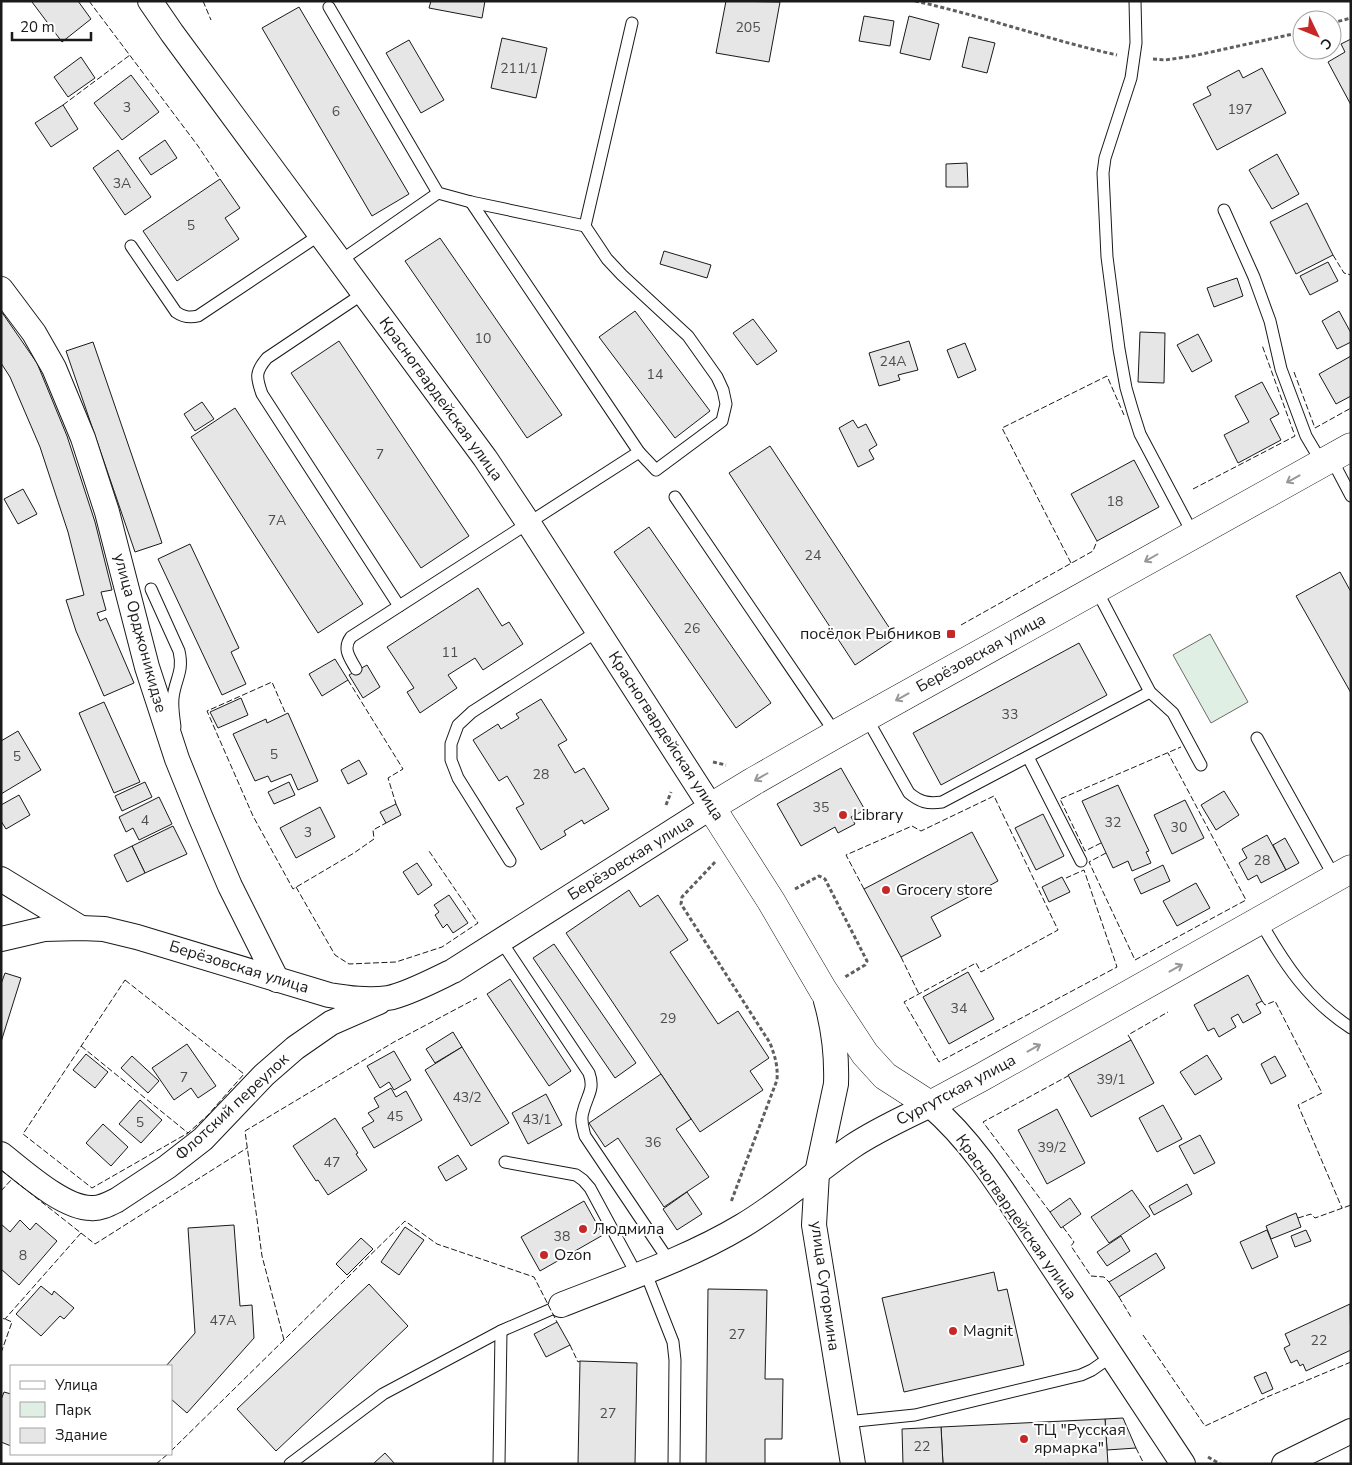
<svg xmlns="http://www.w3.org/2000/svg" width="1352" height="1465" font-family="'Nunito Sans',sans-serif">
  <rect width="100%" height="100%" fill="#fff"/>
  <polygon fill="#e0efe3" stroke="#6a6a6a" points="1210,634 1248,702 1211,723 1173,655"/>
  <g fill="#e6e6e6" stroke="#1a1a1a">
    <polygon points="33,1 78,1 91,19 62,42 32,2"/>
    <polygon points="431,1 485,1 482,18 429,8"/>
    <polygon points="726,1 780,2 769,62 716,53"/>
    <polygon points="299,7 409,194 372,216 262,28"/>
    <polygon points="864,16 894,21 890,46 859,41"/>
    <polygon points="909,16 939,24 930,60 900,53"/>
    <polygon points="969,37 995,43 987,73 962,67"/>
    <polygon points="502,38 547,48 536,98 491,88"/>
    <polygon points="1351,39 1351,105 1328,62 1345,52 1341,44"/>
    <polygon points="409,40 444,100 421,113 386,53"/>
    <polygon points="81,57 95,78 68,97 54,77"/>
    <polygon points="1262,68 1286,113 1217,150 1193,104 1211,95 1207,87 1239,70 1243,78"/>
    <polygon points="131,75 159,112 122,140 94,103"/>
    <polygon points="63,105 78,129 51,147 35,123"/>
    <polygon points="165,140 177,158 151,175 139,158"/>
    <polygon points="118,150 151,197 125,215 93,168"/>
    <polygon points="1277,154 1299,194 1272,209 1249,170"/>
    <polygon points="967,163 968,187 946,187 946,164"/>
    <polygon points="220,179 240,208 225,218 239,239 177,281 143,231"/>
    <polygon points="1307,203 1333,255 1296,274 1270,222"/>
    <polygon points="440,238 562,415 527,438 405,261"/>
    <polygon points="664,251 711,265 707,278 660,264"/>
    <polygon points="1328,262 1338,281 1310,295 1300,276"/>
    <polygon points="1237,278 1243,296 1214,307 1207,288"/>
    <polygon points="1,311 37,363 67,436 95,522 112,590 101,592 106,610 97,613 100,621 106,618 134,683 104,696 76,631 66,600 84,595 68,532 40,447 10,377 1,363"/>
    <polygon points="635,311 710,411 675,438 599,337"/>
    <polygon points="1339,311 1351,333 1351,342 1337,349 1322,321"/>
    <polygon points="753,319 777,351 757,365 733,333"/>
    <polygon points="1140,332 1165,333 1164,383 1138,382"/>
    <polygon points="1198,334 1212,361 1192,372 1177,345"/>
    <polygon points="339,341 469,536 421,568 291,373"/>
    <polygon points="909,341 918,370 898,375 900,380 879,386 869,353"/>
    <polygon points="93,342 162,543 135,552 66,351"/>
    <polygon points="965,343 976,370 958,378 947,350"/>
    <polygon points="1351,356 1351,396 1336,404 1319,374"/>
    <polygon points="1262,382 1279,414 1270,419 1281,440 1238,463 1224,435 1249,422 1235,396"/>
    <polygon points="202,402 214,419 195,431 184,414"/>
    <polygon points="235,408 363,604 318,633 191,437"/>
    <polygon points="853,420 858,428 866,424 877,445 869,450 874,459 858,467 839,428"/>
    <polygon points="770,446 896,638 855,665 729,473"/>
    <polygon points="1134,460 1159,507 1097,541 1071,494"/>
    <polygon points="23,489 37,514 18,524 4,499"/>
    <polygon points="649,527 771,703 736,728 614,552"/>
    <polygon points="190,544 239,648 231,652 246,684 222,695 158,559"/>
    <polygon points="1340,572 1351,592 1351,693 1296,596"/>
    <polygon points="478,588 502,626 509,622 523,644 483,670 475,658 448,675 457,688 420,713 407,692 414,688 387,647"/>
    <polygon points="1079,643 1107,695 941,785 913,733"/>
    <polygon points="335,659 348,680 322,696 309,674"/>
    <polygon points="367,665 380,687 363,698 349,675"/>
    <polygon points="241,698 248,715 218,728 210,712"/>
    <polygon points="541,699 567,740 558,745 575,773 584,768 609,809 584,824 582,820 564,831 566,835 541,850 516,808 524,804 507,776 499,781 473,740 498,724 501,729 519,718 516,714"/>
    <polygon points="104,702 140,782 114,793 79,713"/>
    <polygon points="288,713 318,781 298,790 291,774 271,782 268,776 255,781 233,734 266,719 267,723"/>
    <polygon points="18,731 41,770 1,794 1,741"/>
    <polygon points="359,760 367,774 348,784 341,770"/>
    <polygon points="841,768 865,810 851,817 855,824 838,833 835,827 801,846 777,804"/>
    <polygon points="145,782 152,797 122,811 115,796"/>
    <polygon points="289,782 295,795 274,804 268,792"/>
    <polygon points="1118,785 1149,851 1146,852 1151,863 1132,871 1128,861 1113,868 1082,801"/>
    <polygon points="1224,791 1239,815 1216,830 1201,805"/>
    <polygon points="19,795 30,815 6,829 1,821 1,805"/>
    <polygon points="159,797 172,824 139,840 133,828 126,832 119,817"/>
    <polygon points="1185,800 1204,838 1172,854 1154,815"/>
    <polygon points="396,804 401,815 386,823 380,812"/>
    <polygon points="320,807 335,837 296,858 280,828"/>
    <polygon points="1043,814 1064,856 1036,870 1015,828"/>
    <polygon points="173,826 187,854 145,873 132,846"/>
    <polygon points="972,832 998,881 931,917 941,936 901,957 864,889"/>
    <polygon points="1267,835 1286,870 1261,883 1257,875 1248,880 1239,863 1247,858 1242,849"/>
    <polygon points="1285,838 1299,863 1286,870 1273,845"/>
    <polygon points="132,846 145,873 127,882 114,855"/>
    <polygon points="417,863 432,885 418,895 403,872"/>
    <polygon points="1163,865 1170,881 1141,894 1134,879"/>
    <polygon points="1062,877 1070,892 1049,902 1042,887"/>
    <polygon points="1196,883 1210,908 1177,926 1163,901"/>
    <polygon points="629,890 640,907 658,895 688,940 670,952 718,1024 738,1011 769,1058 750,1071 763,1090 700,1132 566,933"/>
    <polygon points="449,895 468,923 453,933 447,924 443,928 435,915 439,912 434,905"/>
    <polygon points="554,944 636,1063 615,1078 533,958"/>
    <polygon points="968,972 994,1019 949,1044 923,997"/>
    <polygon points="5,973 21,978 1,1042 1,984"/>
    <polygon points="1248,975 1262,1001 1256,1004 1261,1013 1243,1023 1238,1014 1231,1018 1236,1027 1219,1037 1214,1028 1208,1031 1194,1005"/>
    <polygon points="510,979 571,1071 549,1086 487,994"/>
    <polygon points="453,1032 462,1047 435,1063 426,1049"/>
    <polygon points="1131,1040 1154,1083 1091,1117 1068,1075"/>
    <polygon points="187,1044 216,1086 198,1098 191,1088 174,1100 152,1068"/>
    <polygon points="462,1047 509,1123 471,1146 425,1070"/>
    <polygon points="394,1051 411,1080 394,1090 389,1082 380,1088 367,1066"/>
    <polygon points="86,1054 108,1072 95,1088 73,1070"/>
    <polygon points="1207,1055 1222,1079 1195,1095 1180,1072"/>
    <polygon points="132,1056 159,1081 148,1093 121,1068"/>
    <polygon points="1275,1056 1286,1076 1271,1084 1261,1064"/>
    <polygon points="661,1074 691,1119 676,1129 709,1177 664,1207 618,1138 605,1147 589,1123"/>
    <polygon points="391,1088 396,1097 406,1091 422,1120 374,1148 362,1128 374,1121 368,1113 379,1107 374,1098"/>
    <polygon points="546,1094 562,1125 528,1144 512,1113"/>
    <polygon points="140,1100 162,1120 141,1143 119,1124"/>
    <polygon points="1163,1105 1182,1139 1157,1152 1139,1118"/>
    <polygon points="1057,1109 1085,1163 1047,1184 1018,1130"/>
    <polygon points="335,1118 358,1153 356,1154 367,1170 328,1195 318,1180 316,1181 293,1146"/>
    <polygon points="103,1124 128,1147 111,1166 86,1143"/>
    <polygon points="1200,1135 1215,1163 1194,1174 1179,1146"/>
    <polygon points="458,1155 467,1169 446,1181 438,1167"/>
    <polygon points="1187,1184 1192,1194 1154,1215 1149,1206"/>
    <polygon points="1132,1190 1150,1216 1109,1243 1091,1217"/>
    <polygon points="687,1192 702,1214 677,1230 663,1209"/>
    <polygon points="1070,1198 1081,1214 1061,1228 1050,1212"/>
    <polygon points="584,1201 603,1235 540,1271 521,1237"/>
    <polygon points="1296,1213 1301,1227 1271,1239 1266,1226"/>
    <polygon points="20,1220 30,1230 36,1223 57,1241 19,1285 1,1269 1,1224 10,1232"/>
    <polygon points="234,1225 240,1306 252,1305 254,1338 187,1413 171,1399 171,1366 166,1366 195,1333 188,1228"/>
    <polygon points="405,1227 424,1240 399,1275 381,1262"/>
    <polygon points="1267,1230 1278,1257 1252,1269 1240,1242"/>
    <polygon points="1306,1230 1311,1241 1295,1247 1291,1236"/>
    <polygon points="1121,1236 1130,1251 1107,1266 1097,1252"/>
    <polygon points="361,1238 373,1249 347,1275 336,1264"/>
    <polygon points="1156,1253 1165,1268 1119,1297 1109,1282"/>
    <polygon points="994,1272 998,1291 1007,1289 1024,1365 904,1392 882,1298"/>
    <polygon points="369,1284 408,1326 276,1451 237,1409"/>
    <polygon points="41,1286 52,1295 54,1291 74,1308 64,1319 60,1316 41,1336 16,1314"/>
    <polygon points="708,1289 767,1290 765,1379 783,1379 782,1439 765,1439 765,1464 706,1464"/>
    <polygon points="1350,1304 1351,1350 1306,1371 1303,1364 1300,1366 1297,1360 1291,1363 1284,1348 1290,1345 1285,1334"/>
    <polygon points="557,1322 570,1345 546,1357 534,1334"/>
    <polygon points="580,1361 637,1363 635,1464 578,1464"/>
    <polygon points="1266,1372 1273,1389 1262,1394 1254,1377"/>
    <polygon points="4,1392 11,1394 11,1446 1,1442 1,1400"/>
    <polygon points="1123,1418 1136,1448 1107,1450 1105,1419"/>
    <polygon points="1105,1419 1108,1464 943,1464 941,1427"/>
    <polygon points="941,1427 943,1464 903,1464 902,1429"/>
    <polygon points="385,1453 395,1464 373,1464"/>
  </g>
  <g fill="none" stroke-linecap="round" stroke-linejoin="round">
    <g stroke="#1a1a1a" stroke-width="13">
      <g id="lane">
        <polyline points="1135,1 1136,43 1131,78 1105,158 1103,173 1107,257 1119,349 1126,388 1133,412 1140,434 1193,534"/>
        <polyline points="329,7 438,193 471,202 585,226"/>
        <polyline points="632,23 585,226 607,259 622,275 688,336 717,377 723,390 726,404 722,421 656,470 639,452"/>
        <polyline points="1224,210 1254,277 1270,321 1281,369 1306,436 1322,463"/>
        <path d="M131 246 176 312C183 317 189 318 198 316L321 234"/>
        <polyline points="340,261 438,193"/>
        <path d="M364 293 267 358C255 372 256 377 262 394L399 606"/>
        <polyline points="1331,458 1351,496"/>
        <polyline points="675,497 836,734"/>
        <path d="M151 589 179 651C184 672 175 679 173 698 172 708 174 718 175 727"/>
        <polyline points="1096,589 1150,692 1173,713 1201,765"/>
        <path d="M356 669C350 658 342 649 351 637L639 452 471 202"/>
        <path d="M866 717 909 793C920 802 927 804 942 802L1150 692"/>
        <polyline points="1257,738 1335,878"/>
        <polyline points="1028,757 1081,861"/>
        <polyline points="510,861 458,778 451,760 451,744 458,725 472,712 598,631"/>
        <path d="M1260 921C1285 965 1308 1000 1351 1028"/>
        <path d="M501 941 589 1073C595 1090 587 1095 583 1112 580 1120 583 1128 585 1136L669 1261"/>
        <polyline points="505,1162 576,1175 583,1180 590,1188 637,1275"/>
        <polyline points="645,1271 673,1342 675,1360 674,1464"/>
        <polyline points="846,1422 915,1415 1081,1375 1092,1370 1112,1356"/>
        <polyline points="290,1464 383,1394 501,1331 561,1305"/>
        <polyline points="499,1464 501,1331"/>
      </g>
    </g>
    <g stroke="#1a1a1a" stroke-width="26">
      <g id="street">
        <polyline points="1,289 34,333 54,368 83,438 107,512 147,667 177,759 200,816 230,886 277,980"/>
        <polyline points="1,879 81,928"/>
        <path d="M1 939 44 929 81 928 104 929 137 937 329 995C348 998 368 1001 388 998 406 995 436 979 453 971L711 807 529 524 485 458 172 33 150 1"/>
        <path d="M826 1001C834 1029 837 1055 836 1084L817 1173 814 1225 853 1464"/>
        <path d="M1 1154C23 1171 63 1208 91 1208 100 1209 109 1204 117 1200L167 1167 203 1139 264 1075 295 1048 331 1023 379 1002"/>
        <path d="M561 1305C621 1281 687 1259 742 1226 781 1203 815 1172 853 1146 877 1130 904 1118 930 1105 978 1146 1010 1203 1045 1255 1091 1325 1137 1394 1183 1464"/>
        <polyline points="1284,1464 1351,1431"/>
      </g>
    </g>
    <g stroke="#1a1a1a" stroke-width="29">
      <polyline id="secondary" points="1351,447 836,734 754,781 711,807 771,901 823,990 865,1054 885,1076 930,1105 982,1077 1351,869"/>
    </g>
    <g stroke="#5f5f5f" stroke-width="3" stroke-dasharray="4 2.5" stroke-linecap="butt">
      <path d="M915 1C983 16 1049 40 1117 55"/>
      <polyline points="1332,23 1351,18"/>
      <polyline points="1153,59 1165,60 1193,56 1302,32"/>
      <polyline points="713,762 726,765"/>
      <polyline points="666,805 671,792"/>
      <path d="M715 862 682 897 681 904 770 1043C775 1056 778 1066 777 1080L731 1202"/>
      <polyline points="795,889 819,876 825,879 867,961 865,965 845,977"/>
      <polyline points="1208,1457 1220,1464"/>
    </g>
    <use href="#lane" stroke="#fff" stroke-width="11"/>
    <use href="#street" stroke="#fff" stroke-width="24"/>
    <use href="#secondary" stroke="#fff" stroke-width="28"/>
    <g stroke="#1a1a1a" stroke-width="1" stroke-dasharray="6 2.5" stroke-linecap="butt">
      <polyline points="89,1 198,146 220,179"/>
      <polyline points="203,1 211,20"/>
      <polyline points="63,105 130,55"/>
      <polyline points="1333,255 1344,273 1351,275"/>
      <polyline points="1294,372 1315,428 1351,408"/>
      <polyline points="1193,489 1295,436 1262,345"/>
      <polyline points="1071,563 1002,428 1107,376 1124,415"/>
      <polyline points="961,625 1093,551 1097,541"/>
      <polyline points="348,680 403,769 388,778 396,804"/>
      <polyline points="285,712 272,682 207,711 253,816 293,889 354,853 374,839 373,830 386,823"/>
      <polyline points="1101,843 1085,851 1060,799 1181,747"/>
      <polyline points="1106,853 1089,862 1135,960 1246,900 1168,753"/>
      <polyline points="296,887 335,955 349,964 396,962 442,947 478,923 429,851"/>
      <polyline points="864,889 846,855 912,826 921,831 994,796 1058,930 981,972 976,963 904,1002 939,1062 1117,967 1084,870 1066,878"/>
      <polyline points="901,957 919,994"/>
      <polygon points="125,980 244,1074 208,1115 188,1133 92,1188 23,1134"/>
      <polyline points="1262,1001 1265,1005 1275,1001 1322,1093 1298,1105 1342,1208"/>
      <polyline points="1131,1040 1128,1035 1168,1012"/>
      <polyline points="81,1046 188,1133"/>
      <polyline points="1,1170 81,1233 5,1319 1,1318"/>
      <polyline points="1,1191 12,1179"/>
      <polyline points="1050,1212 983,1122 1068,1076"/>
      <polyline points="1298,1218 1311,1214 1315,1218 1351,1205"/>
      <polyline points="1063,1227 1074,1242 1071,1246 1091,1276 1104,1277 1109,1282"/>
      <polyline points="81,1233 95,1244 247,1148"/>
      <polyline points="1119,1297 1131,1317"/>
      <polyline points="1143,1335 1205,1426 1267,1397 1351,1362"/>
      <polyline points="284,1340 262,1256 245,1131 394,1042 477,998"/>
      <polyline points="570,1345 578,1362 580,1361"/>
      <polyline points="1,1353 12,1322 5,1319"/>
      <polyline points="1136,1448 1144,1464"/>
      <polyline points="171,1451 405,1221 437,1244 534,1277 557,1322"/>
      <polyline points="156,1464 168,1454"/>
    </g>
  </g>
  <defs><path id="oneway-shaft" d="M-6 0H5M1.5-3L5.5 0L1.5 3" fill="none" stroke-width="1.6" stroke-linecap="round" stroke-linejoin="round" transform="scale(1.25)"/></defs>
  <g stroke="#989898">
    <use href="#oneway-shaft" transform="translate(1293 479) rotate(151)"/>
    <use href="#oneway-shaft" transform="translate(1151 558) rotate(150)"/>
    <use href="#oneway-shaft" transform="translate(902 697) rotate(151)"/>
    <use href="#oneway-shaft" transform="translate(761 777) rotate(150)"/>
    <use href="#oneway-shaft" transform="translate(1176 968) rotate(-29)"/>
    <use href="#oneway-shaft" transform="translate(1034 1048) rotate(-29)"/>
  </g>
  <g fill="#c62828" stroke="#fff" stroke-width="2">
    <rect x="946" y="629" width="10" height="10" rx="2.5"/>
    <circle cx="843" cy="815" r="5"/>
    <circle cx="886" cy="890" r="5"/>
    <circle cx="583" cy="1229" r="5"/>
    <circle cx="544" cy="1255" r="5"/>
    <circle cx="953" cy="1331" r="5"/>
    <circle cx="1024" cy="1439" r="5"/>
  </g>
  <g text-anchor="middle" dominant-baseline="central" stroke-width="4" stroke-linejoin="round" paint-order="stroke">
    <g font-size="14" fill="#4d4d4d">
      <text x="748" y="27">205</text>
      <text x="519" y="68">211/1</text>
      <text x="127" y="107">3</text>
      <text x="1240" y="109">197</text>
      <text x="336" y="111">6</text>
      <text x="122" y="183">3А</text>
      <text x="191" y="225">5</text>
      <text x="483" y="338">10</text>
      <text x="893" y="361">24А</text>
      <text x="655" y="374">14</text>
      <text x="380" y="454">7</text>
      <text x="1115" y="501">18</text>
      <text x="277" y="520">7А</text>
      <text x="813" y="555">24</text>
      <text x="692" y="628">26</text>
      <text x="450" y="652">11</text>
      <text x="1010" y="714">33</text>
      <text x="274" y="754">5</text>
      <text x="17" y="756">5</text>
      <text x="541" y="774">28</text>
      <text x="821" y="807">35</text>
      <text x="145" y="820">4</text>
      <text x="1113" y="822">32</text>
      <text x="1179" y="827">30</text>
      <text x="308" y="832">3</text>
      <text x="1262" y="860">28</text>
      <text x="959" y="1008">34</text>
      <text x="668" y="1018">29</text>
      <text x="184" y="1077">7</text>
      <text x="1111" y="1079">39/1</text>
      <text x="467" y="1097">43/2</text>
      <text x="395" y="1116">45</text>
      <text x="537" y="1119">43/1</text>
      <text x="140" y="1122">5</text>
      <text x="653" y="1142">36</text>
      <text x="1052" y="1147">39/2</text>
      <text x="332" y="1162">47</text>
      <text x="562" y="1236">38</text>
      <text x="23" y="1255">8</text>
      <text x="223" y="1320">47А</text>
      <text x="737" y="1334">27</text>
      <text x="1319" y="1340">22</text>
      <text x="608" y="1413">27</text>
      <text x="922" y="1446">22</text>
    </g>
    <g font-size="16" fill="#1a1a1a" stroke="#fff">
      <text transform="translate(441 399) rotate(54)">Красногвардейская улица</text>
      <text transform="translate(140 633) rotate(75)">улица Орджоникидзе</text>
      <text transform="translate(981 653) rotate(-29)">Берёзовская улица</text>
      <text transform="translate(666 736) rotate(57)">Красногвардейская улица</text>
      <text transform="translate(631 858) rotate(-32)">Берёзовская улица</text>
      <text transform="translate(239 967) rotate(17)">Берёзовская улица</text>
      <text transform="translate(956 1090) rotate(-28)">Сургутская улица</text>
      <text transform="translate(232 1107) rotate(-43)">Флотский переулок</text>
      <text transform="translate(1016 1217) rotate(55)">Красногвардейская улица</text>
      <text transform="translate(825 1286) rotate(82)">улица Сутормина</text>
    </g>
    <g font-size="16" fill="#1a1a1a" stroke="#fff" text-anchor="start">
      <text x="941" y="634" text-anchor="end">посёлок Рыбников</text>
      <text x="853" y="815">Library</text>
      <text x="896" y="890">Grocery store</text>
      <text x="593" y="1229">Людмила</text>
      <text x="554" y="1255">Ozon</text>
      <text x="963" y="1331">Magnit</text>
      <text x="1034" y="1430">ТЦ "Русская<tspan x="1034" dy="18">ярмарка"</tspan></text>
    </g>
  </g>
  <rect width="1352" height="1465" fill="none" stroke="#1a1a1a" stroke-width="5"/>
  <rect x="10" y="1365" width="162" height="90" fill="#ffffff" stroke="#a3a3a3"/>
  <rect x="20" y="1381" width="25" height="8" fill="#ffffff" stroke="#a3a3a3"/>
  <text x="55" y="1390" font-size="15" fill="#1a1a1a">Улица</text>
  <rect x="20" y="1402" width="25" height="15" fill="#e0efe3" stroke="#a3a3a3"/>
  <text x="55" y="1415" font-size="15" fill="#1a1a1a">Парк</text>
  <rect x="20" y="1428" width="25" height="15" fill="#e6e6e6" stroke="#a3a3a3"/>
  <text x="55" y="1440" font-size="15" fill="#1a1a1a">Здание</text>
  <g transform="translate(1317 35) rotate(133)"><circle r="24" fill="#ffffff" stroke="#a3a3a3"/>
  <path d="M0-4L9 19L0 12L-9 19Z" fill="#c62828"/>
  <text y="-8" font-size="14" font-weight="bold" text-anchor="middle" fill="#1a1a1a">С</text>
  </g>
  <path d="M12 32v8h79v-8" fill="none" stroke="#1a1a1a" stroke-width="2.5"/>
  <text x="20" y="32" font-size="15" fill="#1a1a1a" stroke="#ffffff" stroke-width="4" paint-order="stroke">20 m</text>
</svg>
